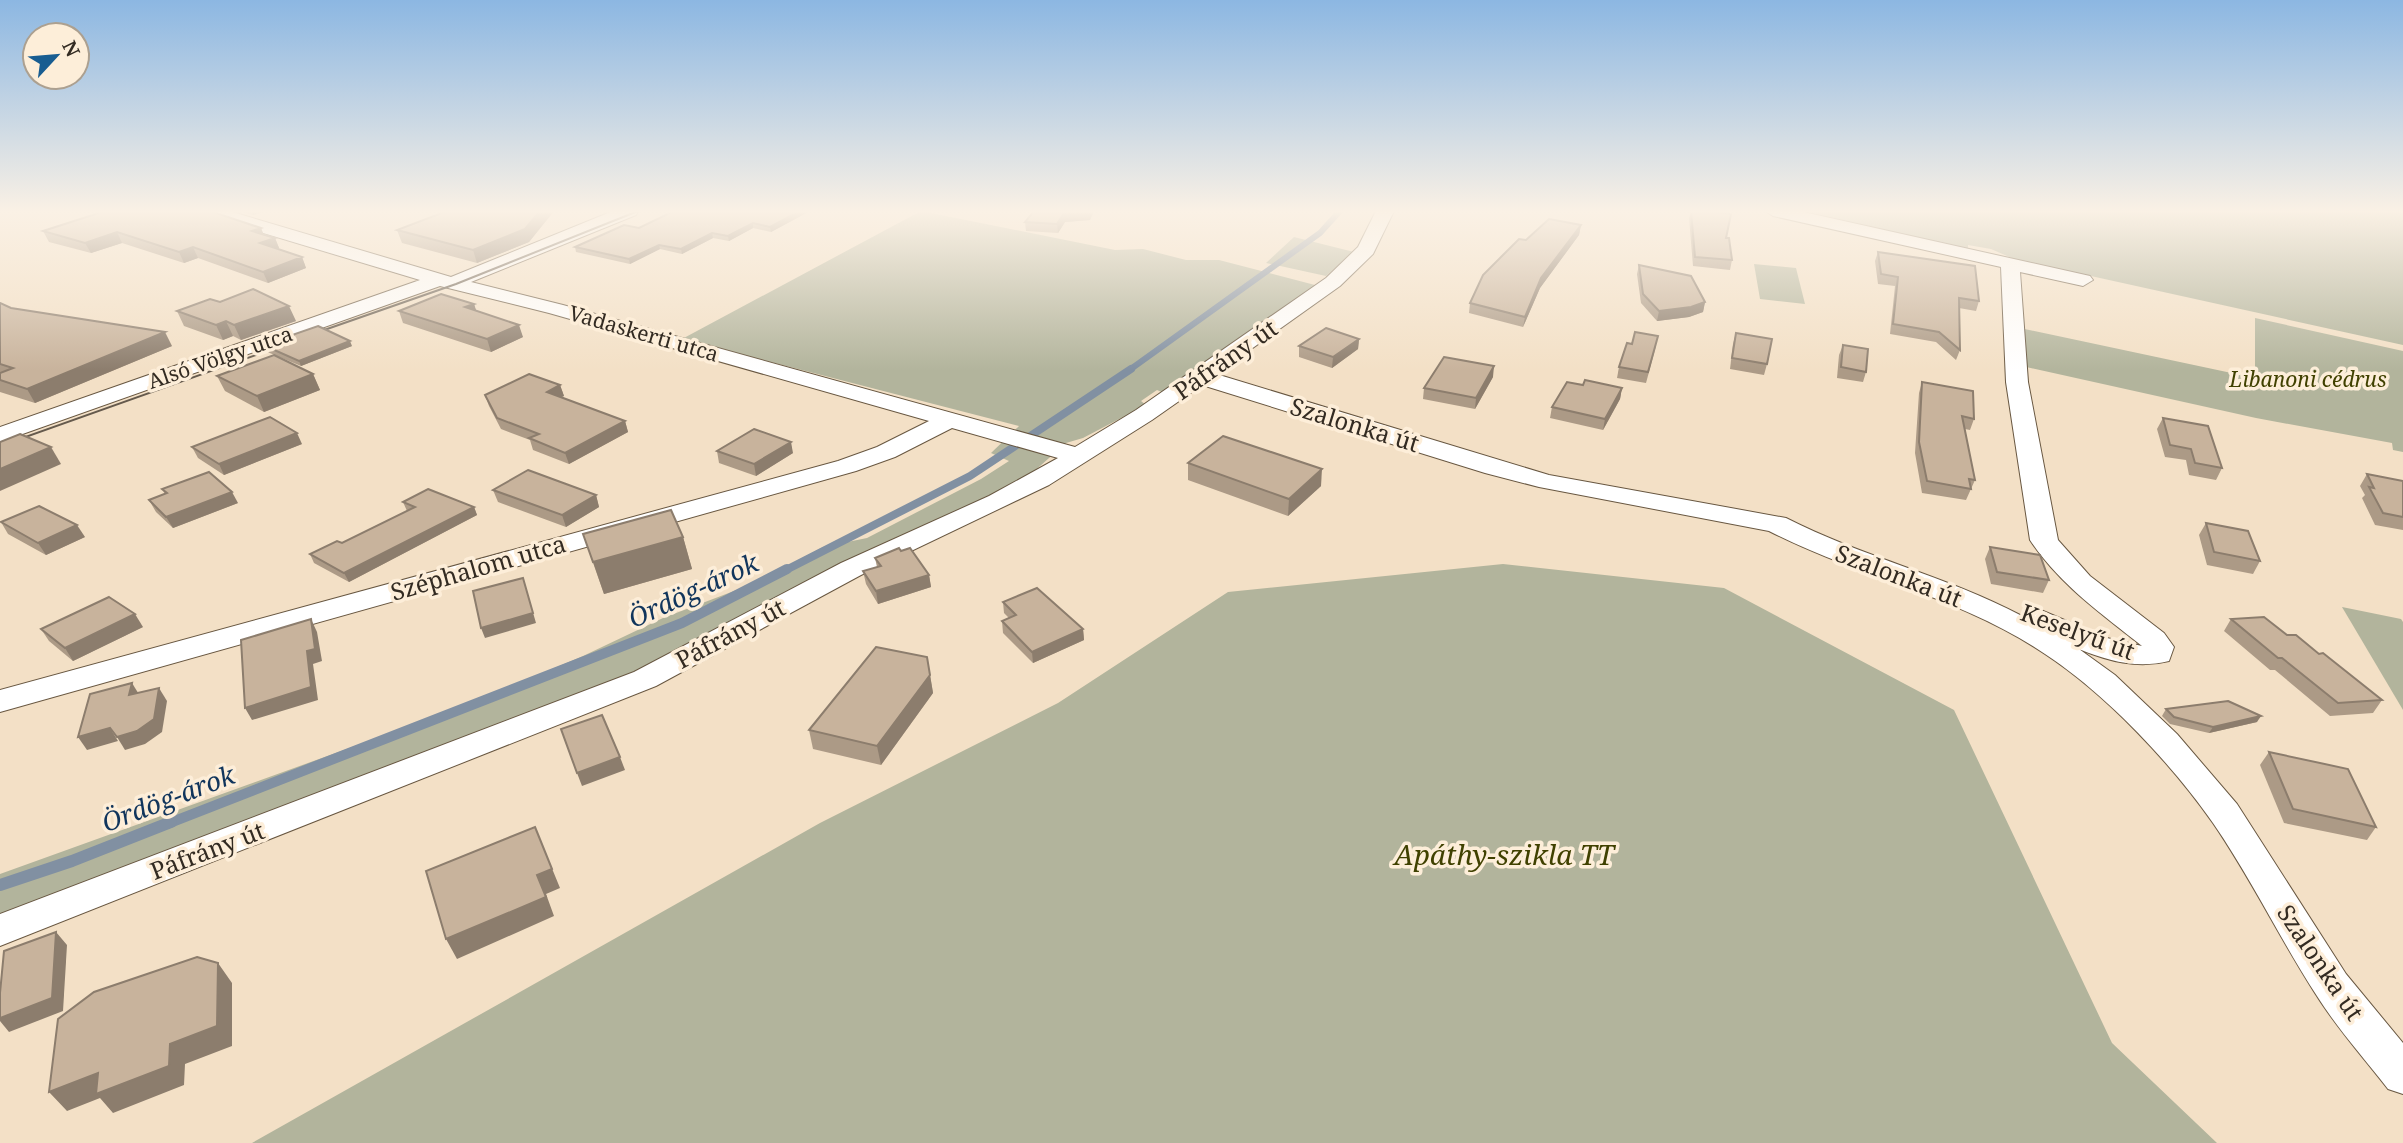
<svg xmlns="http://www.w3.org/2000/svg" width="2403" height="1143" font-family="'Noto Serif',serif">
  <rect width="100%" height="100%" fill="#f3e0c6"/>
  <g fill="#b2b49c">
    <polygon points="921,211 1115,250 1143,249 1186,260 1219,260 1315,285 1224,353 1164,393 1157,390 1141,401 1146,405 1083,438 1066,443 1031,474 984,502 636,676 0,918 0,874 455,710 583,656 663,618 755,583 823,547 867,538 981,479 1009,461 991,453 1019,426 682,339"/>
    <polygon points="1804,211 2403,211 2403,345 2014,259 1991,249 1968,245 1968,249"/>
    <polygon points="1294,237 1354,252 1326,276 1266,263"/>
    <polygon points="1754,264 1796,268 1805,304 1760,299"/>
    <polygon points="2255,318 2403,351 2403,452 2393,450 2392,443 2256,418 2017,365 2015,327 2255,378"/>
    <polygon points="1503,564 1724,588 1954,710 2112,1043 2217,1143 252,1143 820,823 1058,703 1228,592"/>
    <polygon points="2342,607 2401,619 2403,622 2403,710"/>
  </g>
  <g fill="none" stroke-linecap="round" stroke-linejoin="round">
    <polyline stroke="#8190a2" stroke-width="6" points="1128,371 1320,233 1340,211"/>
    <polyline stroke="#8190a2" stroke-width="8" points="784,571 970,476 1131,369"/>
    <polyline stroke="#8190a2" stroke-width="10" points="167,824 682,623 787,569"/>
    <polyline stroke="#8190a2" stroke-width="12" points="0,885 72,861 171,822"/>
    <g stroke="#685741" stroke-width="2">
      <path id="minor" d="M201 211H229L451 277 613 211H638L636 215 471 282 563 305 1075 447 1136 410 1326 278 1358 247 1376 211H1394L1373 254 1340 286 1216 374 1549 475 1786 518C1862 557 1947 576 2022 616L2026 611 2036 608 2107 638 2142 646C2101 613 2060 585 2030 540L2006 382 2001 267 1773 216 1765 211H1799L2090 276 2093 280 2083 286 2020 272 2028 382 2058 540 2090 576 2164 633 2174 647 2169 661C2137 669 2108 661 2079 649L2115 675 2177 734 2237 804 2346 974 2403 1043V1094L2388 1089C2364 1058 2337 1028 2317 996 2280 939 2251 878 2213 823 2171 763 2106 694 2045 654 1961 597 1859 577 1769 531L1539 487 1485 473 1202 385 1152 420 1049 485 861 575 656 686 0 946V914L634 672 841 563 989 496 1058 458 952 428 895 457 856 471 0 712V690L838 461 877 447 929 421 549 313 440 286 0 442V427L420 280 203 215Z"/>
    </g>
    <use href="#minor" fill="#fff" fill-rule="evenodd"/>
    <g stroke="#655a4d" stroke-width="2">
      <polyline points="307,336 456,284 638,211"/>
      <polyline points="0,446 284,345"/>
    </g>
  </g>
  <g fill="#ac9a86">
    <polygon points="240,211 266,211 253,215"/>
    <polygon points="444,211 554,211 529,242 477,263 402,243 397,230 446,212"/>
    <polygon points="810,211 771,232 753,228 729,241 713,238 682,254 660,249 630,264 576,252 575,247"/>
    <polygon points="1034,211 1094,211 1090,220 1065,222 1058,233 1026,231 1025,222"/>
    <polygon points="1691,211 1708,211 1726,238 1732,260 1730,270 1693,266 1689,218"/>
    <polygon points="1581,225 1579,235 1540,288 1523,327 1469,313 1470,303 1526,240"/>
    <polygon points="261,228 263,234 275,238 279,248 278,249 302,257 306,268 268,283 198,258 184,263 122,243 91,253 49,242 43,231"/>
    <polygon points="1878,252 1979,301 1976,311 1959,308 1960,350 1956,360 1936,342 1890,334 1895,286 1878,284 1875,261"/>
    <polygon points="1639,265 1705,302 1703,312 1689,317 1657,321 1641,303 1637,274"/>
    <polygon points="220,302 296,321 241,340 233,336 223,340 184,326 177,311"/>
    <polygon points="0,303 11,308 172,346 35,403 0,392"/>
    <polygon points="474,304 476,311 523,337 491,352 403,323 399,311"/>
    <polygon points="1736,333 1767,364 1764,375 1730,369 1733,344"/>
    <polygon points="1359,339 1358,349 1332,368 1299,357 1299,346"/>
    <polygon points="263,345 352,346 301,366 265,351"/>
    <polygon points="1843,345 1866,372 1863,382 1837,378 1839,355"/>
    <polygon points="1656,346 1646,383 1617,378 1619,367"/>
    <polygon points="313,374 320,390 264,412 225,391 217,376"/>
    <polygon points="1493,377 1475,409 1423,399 1424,388"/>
    <polygon points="1922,382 1974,419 1970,430 1965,429 1975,480 1966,500 1922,493 1915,453 1919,393"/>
    <polygon points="560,385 564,396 561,397 625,421 628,432 569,464 533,450 530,440 501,429 489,406 485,395"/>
    <polygon points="1583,385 1622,388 1620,399 1603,430 1550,418 1552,407"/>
    <polygon points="2163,418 2222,468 2216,480 2189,475 2186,460 2165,457 2157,429"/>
    <polygon points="302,444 224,475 198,458 192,447"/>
    <polygon points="717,451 793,453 756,476 719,463"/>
    <polygon points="1188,463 1321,486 1288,516 1188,480"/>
    <polygon points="2367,474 2403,481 2403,530 2375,525 2362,498 2365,495 2360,486"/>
    <polygon points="162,489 238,503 173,528 156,512 149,500 165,494"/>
    <polygon points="493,490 596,495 599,507 566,527 498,502"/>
    <polygon points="403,502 474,507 477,515 349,582 314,563 310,554 342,543 407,511"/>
    <polygon points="1,522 85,537 46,555 8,534"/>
    <polygon points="2206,523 2260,561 2253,574 2207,565 2199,535"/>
    <polygon points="583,534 683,537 692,569 604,594"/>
    <polygon points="1990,547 2049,580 2043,593 1991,584 1985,559"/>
    <polygon points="901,551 929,575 931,587 878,604 866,584 863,571 877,567 875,558"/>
    <polygon points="1003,602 1083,629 1084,640 1033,663 1003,633 1002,621 1009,618 1004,613"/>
    <polygon points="2231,619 2287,635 2319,654 2382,700 2373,713 2330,716 2275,670 2270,670 2224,631"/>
    <polygon points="143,627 73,661 49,641 41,629"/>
    <polygon points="930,675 933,693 881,765 813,749 809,730"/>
    <polygon points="2166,709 2257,722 2209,733 2170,724 2162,716"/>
    <polygon points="2269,752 2376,827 2367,840 2284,823 2260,765"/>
  </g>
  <g fill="#8c7d6d">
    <polygon points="251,211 266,211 253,215"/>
    <polygon points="540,211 554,211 529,242 477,263 473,250"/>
    <polygon points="800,211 810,211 771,232 770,227"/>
    <polygon points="1083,211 1094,211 1090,220 1065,222 1058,233 1057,224 1064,213"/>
    <polygon points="753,223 753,228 729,241 728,236"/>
    <polygon points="1581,225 1579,235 1540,288 1523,327 1525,317 1541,278"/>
    <polygon points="261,228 265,238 252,231"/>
    <polygon points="117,232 122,243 91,253 85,243"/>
    <polygon points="712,233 713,238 682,254 681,249"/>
    <polygon points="275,238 279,248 265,253 260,243"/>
    <polygon points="659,245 660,249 630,264 629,259"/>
    <polygon points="193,247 198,258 184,263 179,252"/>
    <polygon points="302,257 306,268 268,283 263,272"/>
    <polygon points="1705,302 1703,312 1689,317 1657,321 1659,311"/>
    <polygon points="474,304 478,316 465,307"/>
    <polygon points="289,306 296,321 241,340 234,325"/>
    <polygon points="226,321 233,336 223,340 216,325"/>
    <polygon points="519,325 523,337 491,352 487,339"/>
    <polygon points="165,332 172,346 35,403 27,389"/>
    <polygon points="1359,339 1358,349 1332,368 1333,357"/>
    <polygon points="350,341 352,346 301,366 299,361"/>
    <polygon points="1494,366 1493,377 1475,409 1476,398"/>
    <polygon points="313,374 320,390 264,412 257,396"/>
    <polygon points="560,385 564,396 550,402 547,392"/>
    <polygon points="1622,388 1620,399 1603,430 1605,419"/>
    <polygon points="625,421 628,432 569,464 565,453"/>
    <polygon points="297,433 302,444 224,475 219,464"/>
    <polygon points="791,442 793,453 756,476 754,464"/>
    <polygon points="51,447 61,464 0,491 0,469"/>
    <polygon points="1322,469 1321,486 1288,516 1289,499"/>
    <polygon points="232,492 238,503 173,528 166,517"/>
    <polygon points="596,495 599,507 566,527 562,515"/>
    <polygon points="474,507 477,515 349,582 344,573"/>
    <polygon points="77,525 85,537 46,555 38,543"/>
    <polygon points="683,537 692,569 604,594 593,562"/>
    <polygon points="929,575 931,587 878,604 876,591"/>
    <polygon points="523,578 536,623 485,638 481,628"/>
    <polygon points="135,614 143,627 73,661 65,648"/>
    <polygon points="311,619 317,632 322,661 313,664 318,700 252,720 245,708 307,651"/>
    <polygon points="1083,629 1084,640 1033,663 1032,652"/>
    <polygon points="930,675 933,693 881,765 877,746"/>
    <polygon points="132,683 140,696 129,695"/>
    <polygon points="159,688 167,701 162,732 145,744 125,750 117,737"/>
    <polygon points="2261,716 2257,722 2209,733 2213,727"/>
    <polygon points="110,728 118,741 87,750 78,737"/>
    <polygon points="620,757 625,770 582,786 577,773"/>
    <polygon points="535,827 560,888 546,894 554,916 457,959 446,939 537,875"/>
    <polygon points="56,932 67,945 63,1011 9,1032 0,1021 0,1018"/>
    <polygon points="218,963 232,983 232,1046 185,1064 184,1085 113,1113 100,1098 67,1111 49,1092 170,1044"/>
  </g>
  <g fill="#c8b39c" stroke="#8c7d6d" stroke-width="2">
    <polygon points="105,211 210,211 261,228 252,231 275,238 260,243 302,257 263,272 193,247 179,252 117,232 85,243 43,231"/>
    <polygon points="447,211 540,211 525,229 473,250 397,230"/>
    <polygon points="674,211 800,211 770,227 753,223 728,236 712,233 681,249 659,245 629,259 575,247 624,225 639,228"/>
    <polygon points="1034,211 1083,211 1064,213 1057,224 1025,222"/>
    <polygon points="1691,211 1708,211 1731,214 1726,238 1729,238 1732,260 1695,257"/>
    <polygon points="1549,219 1581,225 1541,278 1525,317 1470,303 1483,275 1519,239 1526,240"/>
    <polygon points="1878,252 1975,266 1979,301 1959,298 1960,350 1939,332 1893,324 1898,277 1881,274"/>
    <polygon points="1639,265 1691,276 1705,302 1691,307 1659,311 1643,294"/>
    <polygon points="253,289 289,306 234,325 226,321 216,325 177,311 210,299 220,302"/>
    <polygon points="441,294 474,304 465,307 519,325 487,339 399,311"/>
    <polygon points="0,303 11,308 165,332 27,389 0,380 0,373 13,368 0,364"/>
    <polygon points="318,326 350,341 299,361 263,345"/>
    <polygon points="1326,328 1359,339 1333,357 1299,346"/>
    <polygon points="1635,332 1658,336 1648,372 1619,367 1627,343 1632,344"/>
    <polygon points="1736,333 1772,339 1767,364 1732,358"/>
    <polygon points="1843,345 1868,349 1866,372 1841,367"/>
    <polygon points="274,355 313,374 257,396 217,376"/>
    <polygon points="1444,357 1494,366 1476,398 1424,388"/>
    <polygon points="529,374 560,385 547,392 625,421 565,453 529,438 539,434 497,418 485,395"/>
    <polygon points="1585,380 1622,388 1605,419 1552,407 1567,382 1583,385"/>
    <polygon points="1922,382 1973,391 1974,419 1962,416 1975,480 1969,479 1971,489 1927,481 1919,442"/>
    <polygon points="270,417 297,433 219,464 192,447"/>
    <polygon points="2163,418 2208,426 2222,468 2195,463 2191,449 2170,445"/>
    <polygon points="754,429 791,442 754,464 717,451"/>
    <polygon points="20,434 51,447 0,469 0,442"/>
    <polygon points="1223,436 1322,469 1289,499 1188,463"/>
    <polygon points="528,470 596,495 562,515 493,490"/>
    <polygon points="209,472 232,492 166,517 149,500 167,493 162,489"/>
    <polygon points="2367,474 2403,481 2403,517 2383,513 2369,487 2374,488"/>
    <polygon points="428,489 474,507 344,573 310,554 337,541 342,543 415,507 403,502"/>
    <polygon points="39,506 77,525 38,543 1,522"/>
    <polygon points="671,510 683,537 593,562 583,534"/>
    <polygon points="2206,523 2248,531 2260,561 2214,552"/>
    <polygon points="1990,547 2040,555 2049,580 1997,572"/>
    <polygon points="899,548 901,551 910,548 929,575 876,591 863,571 881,566 875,558"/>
    <polygon points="523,578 533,613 481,628 473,591"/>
    <polygon points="1037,588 1083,629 1032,652 1002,621 1016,615 1003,602"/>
    <polygon points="109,597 135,614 65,648 41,629"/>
    <polygon points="2264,617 2287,635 2296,635 2319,654 2323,653 2382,700 2338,703 2282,658 2278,658 2231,619"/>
    <polygon points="311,619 315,649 307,651 311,687 245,708 241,640"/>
    <polygon points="876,647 927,657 930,675 877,746 809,730"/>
    <polygon points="132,683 129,695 159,688 154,719 137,731 117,737 110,728 78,737 90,694"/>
    <polygon points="2228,701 2261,716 2213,727 2174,717 2166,709"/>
    <polygon points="602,715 620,757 577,773 561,729"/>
    <polygon points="2269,752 2348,769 2376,827 2293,809"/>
    <polygon points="535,827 552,869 537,875 546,897 446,939 426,871"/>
    <polygon points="56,932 52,998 0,1018 0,993 4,951"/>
    <polygon points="197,957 218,963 217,1026 170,1044 169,1066 96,1094 98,1073 49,1092 58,1019 94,992"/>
  </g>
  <linearGradient id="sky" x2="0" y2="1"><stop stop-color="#8cb7e2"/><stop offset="0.57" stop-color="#faf1e5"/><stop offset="1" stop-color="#faf1e5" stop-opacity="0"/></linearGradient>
  <rect width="2403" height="371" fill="url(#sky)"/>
  <g text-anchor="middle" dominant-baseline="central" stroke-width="7" stroke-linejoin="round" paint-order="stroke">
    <g font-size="21" fill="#332b22" stroke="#fdeed9">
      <text transform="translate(644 333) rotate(16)">Vadaskerti utca</text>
      <text transform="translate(220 357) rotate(-19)">Alsó Völgy utca</text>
    </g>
    <g font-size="21" font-style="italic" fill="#404100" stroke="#fdeed9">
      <text x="2308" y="379">Libanoni cédrus</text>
    </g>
    <g font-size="24" fill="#332b22" stroke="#fdeed9">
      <text transform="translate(1225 359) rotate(-35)">Páfrány út</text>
      <text transform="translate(1355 424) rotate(17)">Szalonka út</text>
      <text transform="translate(478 567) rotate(-16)">Széphalom utca</text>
      <text transform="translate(1899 575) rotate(21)">Szalonka út</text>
      <text transform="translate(2078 631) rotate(20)">Keselyű út</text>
      <text transform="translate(730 633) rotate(-28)">Páfrány út</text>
      <text transform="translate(207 850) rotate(-21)">Páfrány út</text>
      <text transform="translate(2321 962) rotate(56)">Szalonka út</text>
    </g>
    <g font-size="26" font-style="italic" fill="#11355c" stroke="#fdeed9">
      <text transform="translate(693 590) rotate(-25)">Ördög-árok</text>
      <text transform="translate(168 798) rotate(-21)">Ördög-árok</text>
    </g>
    <g font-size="28" font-style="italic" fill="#404100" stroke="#fdeed9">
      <text x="1504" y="854">Apáthy-szikla TT</text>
    </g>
  </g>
  <g transform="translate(56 56) rotate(64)"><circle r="33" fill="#fdeed9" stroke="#aca090" stroke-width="2"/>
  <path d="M0-5L12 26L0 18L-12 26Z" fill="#185d91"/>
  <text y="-10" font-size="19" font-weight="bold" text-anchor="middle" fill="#332b22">N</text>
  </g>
</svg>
